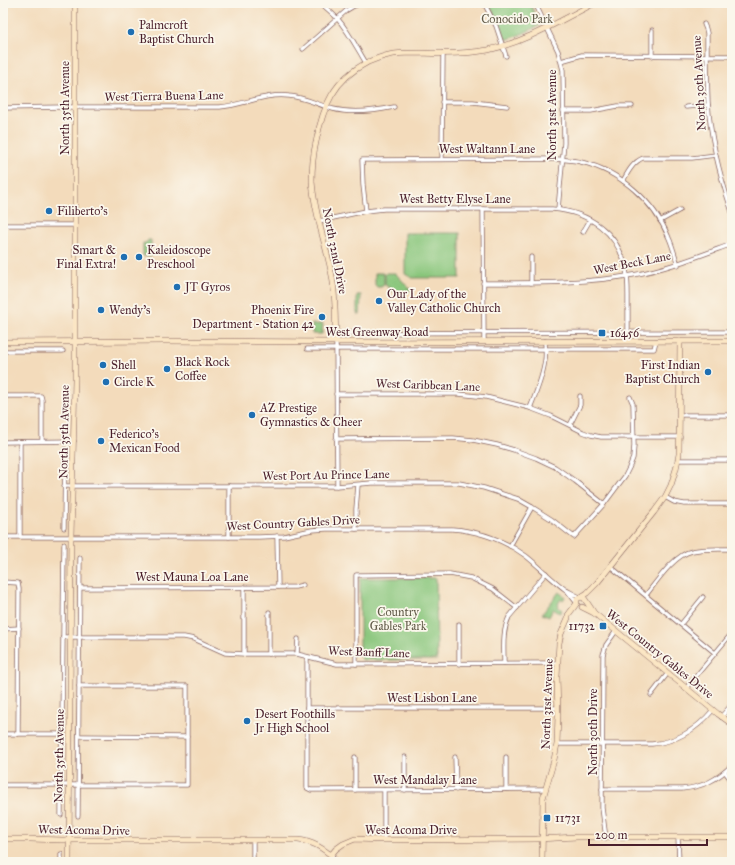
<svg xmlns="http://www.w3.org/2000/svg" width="735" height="865" font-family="'IM FELL Great Primer',serif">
  <rect width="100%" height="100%" fill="#fbf7ec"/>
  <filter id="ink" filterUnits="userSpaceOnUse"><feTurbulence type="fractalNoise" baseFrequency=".025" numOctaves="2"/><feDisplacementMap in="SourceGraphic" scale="8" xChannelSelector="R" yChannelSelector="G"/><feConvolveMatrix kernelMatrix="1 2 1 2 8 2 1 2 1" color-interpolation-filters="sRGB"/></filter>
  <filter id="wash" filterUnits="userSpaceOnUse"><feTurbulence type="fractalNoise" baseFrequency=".012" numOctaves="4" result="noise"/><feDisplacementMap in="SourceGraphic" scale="16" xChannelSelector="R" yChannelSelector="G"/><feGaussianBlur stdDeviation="0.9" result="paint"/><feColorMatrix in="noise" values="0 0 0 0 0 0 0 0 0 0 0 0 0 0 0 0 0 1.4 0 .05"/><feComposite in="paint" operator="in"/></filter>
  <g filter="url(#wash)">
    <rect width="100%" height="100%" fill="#f3dbbb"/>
    <g fill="#89c67c" stroke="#6a7254">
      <polygon points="488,3 530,3 540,25 524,33 506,40 500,25"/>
      <polygon points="405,233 460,233 460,278 412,278 405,274"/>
      <polygon points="148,240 151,240 151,256 143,256 143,243 146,243"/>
      <polygon points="375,273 382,273 384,274 384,285 381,287 377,287 375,285"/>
      <polygon points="386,273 395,273 411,290 410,291 390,291 390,287 388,287 385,285 385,274"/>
      <polygon points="357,295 361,295 360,315 357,314"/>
      <polygon points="312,324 317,324 317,325 318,324 323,324 322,334 312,334"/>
      <polygon points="362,578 436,578 437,660 363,660 360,658 360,580"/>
      <polygon points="559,592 565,597 563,600 561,599 558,604 559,605 558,607 562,610 560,613 553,609 549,617 542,614"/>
    </g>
  </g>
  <g filter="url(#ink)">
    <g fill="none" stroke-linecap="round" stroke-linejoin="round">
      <g stroke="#85615d" stroke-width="5">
        <g id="street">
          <path d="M321 3C326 8 332 13 337 18 349 32 357 48 366 63"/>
          <polyline points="484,3 496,26 506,56"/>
          <polyline points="535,3 558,51 563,70 564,143 558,209"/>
          <path d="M704 24 706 29 707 33C707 56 707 78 708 101 710 139 720 176 732 212"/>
          <polyline points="303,49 347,10 352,7 361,3"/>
          <polyline points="652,56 652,30"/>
          <polyline points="561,61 582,55 732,56"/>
          <polyline points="442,102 473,102 507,106"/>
          <polyline points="686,107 708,105"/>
          <path d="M3 108 65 107H220C244 105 265 93 289 96 305 97 318 105 333 109 353 114 375 111 394 107"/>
          <polyline points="563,111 591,111 618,106 632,106"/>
          <polyline points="442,159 443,53"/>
          <path d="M623 181C628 172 633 162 643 158H692L716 155"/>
          <polyline points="483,209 484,341"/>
          <path d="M366 211 363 185 362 160 557 159C565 160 573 160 581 162 620 171 654 201 669 238 673 247 675 256 678 265"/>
          <path d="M319 221 366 211 384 209H552C589 212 619 232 626 270 628 278 628 287 628 295 628 310 628 325 628 341"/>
          <polyline points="660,221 680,210"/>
          <polyline points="3,225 75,225"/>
          <polyline points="583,232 590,220"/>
          <polyline points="531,257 531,283"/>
          <path d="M483 283C533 283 583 284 633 275 667 269 699 256 732 244"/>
          <polyline points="335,333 732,332"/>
          <polyline points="336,342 337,486"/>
          <polyline points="307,349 654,349 656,341"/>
          <polyline points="3,351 63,351"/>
          <polyline points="336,394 459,394 486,397 530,408 551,416 583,432 591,435 601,437 680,437"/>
          <polyline points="3,396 41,396 42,400 42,441"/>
          <path d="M530 408C536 393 543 377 545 360 546 354 545 347 545 341"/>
          <polyline points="680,415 732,415"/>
          <polyline points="570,425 580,405 580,396"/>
          <polyline points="336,439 453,438 473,440 497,445 514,450 536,458 555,467 575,481 604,504"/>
          <polyline points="3,442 74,441"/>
          <polyline points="678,460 732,460"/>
          <polyline points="64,486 337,486 372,483 459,483 484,488 518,499 532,507 551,519 574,537 604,504 625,476 629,468 633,458 634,446 633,404 630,397"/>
          <polyline points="229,486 229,537"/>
          <polyline points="665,497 674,502 684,504 732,504"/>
          <polyline points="64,528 65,449"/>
          <polyline points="356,529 356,509 358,485"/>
          <polyline points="20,536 20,442"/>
          <polyline points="277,536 278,587"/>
          <path d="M3 537H259L284 536 312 530 326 529H452C479 531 504 540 526 556 540 567 552 580 566 590 570 592 575 595 580 597"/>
          <polyline points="510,546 532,507"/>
          <polyline points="610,566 715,653"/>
          <polyline points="3,582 18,583 19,589 18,734"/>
          <polyline points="244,587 244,654"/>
          <polyline points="80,588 295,587 303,585"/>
          <polyline points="568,592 576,602"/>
          <path d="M646 595C657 581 674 555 692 551 704 548 719 549 732 549"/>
          <polyline points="269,612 269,654"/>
          <polyline points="459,624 459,664"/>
          <polyline points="681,624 703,597"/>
          <polyline points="3,629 19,628"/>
          <polyline points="63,637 184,637 194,639 225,653 244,654 297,654 337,664 558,663"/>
          <polyline points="297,654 298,639"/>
          <polyline points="307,657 307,788 311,790 545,789"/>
          <path d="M504 663C504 647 502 632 509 617L546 573"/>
          <polyline points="356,664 356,575 450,574 471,578 493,589 517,608"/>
          <polyline points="686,688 732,633"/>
          <polyline points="651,695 668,673"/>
          <polyline points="307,708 557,708"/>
          <polyline points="721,717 732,704"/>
          <polyline points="3,734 62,734"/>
          <polyline points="79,736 187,737"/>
          <path d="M557 744H652C678 742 697 729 713 710"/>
          <polyline points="355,757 355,790"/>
          <polyline points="405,757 405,790"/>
          <polyline points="455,757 456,790"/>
          <polyline points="506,757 506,789"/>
          <polyline points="725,772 732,781"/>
          <polyline points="3,785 187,785 187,686 79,686"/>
          <path d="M602 789H682C703 787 717 780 732 765"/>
          <polyline points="61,815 64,544"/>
          <polyline points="78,816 80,558"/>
          <polyline points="678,837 679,862"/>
          <polyline points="606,838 602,808 603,655 606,645 616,631"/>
          <polyline points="253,840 253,862"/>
          <polyline points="384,840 384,790"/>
          <polyline points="331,855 337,862"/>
          <polyline points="61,862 61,854"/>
        </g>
      </g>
      <g stroke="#85615d" stroke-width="6">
        <g id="secondary">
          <polyline points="3,342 165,341 336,342 732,341"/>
          <path d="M336 342C335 320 336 297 332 276 326 244 314 213 312 181 312 168 313 155 316 142 323 106 334 79 368 62 376 59 385 55 394 54 403 53 412 53 421 53 443 54 466 54 488 50 526 42 561 20 595 3"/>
          <polyline points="581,597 587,593 597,583 654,512 665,497 671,485 676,469 679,454 680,341"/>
          <polyline points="582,607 594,613 718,714 732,724"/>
          <path d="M3 839H31L62 840H298C313 842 319 846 331 855L336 849 343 844 355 839 384 840 537 839 577 837H732"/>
          <polyline points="69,862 71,536 75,380 75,3"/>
          <path d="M542 862 543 798 554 760 557 744 558 716 557 677 559 643 561 634 568 618V615L577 603C576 598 580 596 584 598L594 613"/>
        </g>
      </g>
      <use href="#street" stroke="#fff" stroke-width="3.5"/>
      <use href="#secondary" stroke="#fbe6c4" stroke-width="5"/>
    </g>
  </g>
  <g fill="#1f6fb2" stroke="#fbf7ec" stroke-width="1.5">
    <circle cx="131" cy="32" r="4"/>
    <circle cx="49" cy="211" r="4"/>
    <circle cx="124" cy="257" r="4"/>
    <circle cx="139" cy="257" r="4"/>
    <circle cx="177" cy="287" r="4"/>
    <circle cx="379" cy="301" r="4"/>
    <circle cx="101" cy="310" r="4"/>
    <circle cx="322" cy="317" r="4"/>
    <rect x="598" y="329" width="8" height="8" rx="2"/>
    <circle cx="103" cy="365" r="4"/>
    <circle cx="167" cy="369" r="4"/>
    <circle cx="708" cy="372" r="4"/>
    <circle cx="106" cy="382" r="4"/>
    <circle cx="252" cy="415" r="4"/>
    <circle cx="101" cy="441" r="4"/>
    <rect x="599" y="622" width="8" height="8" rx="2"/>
    <circle cx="247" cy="721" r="4"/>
    <rect x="543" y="814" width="8" height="8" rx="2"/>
  </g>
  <g text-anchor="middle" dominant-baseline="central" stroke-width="3.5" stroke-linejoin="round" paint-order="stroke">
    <g font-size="12" fill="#605947" stroke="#fbf7ec">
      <text x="517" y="19">Conocido Park</text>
      <text x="398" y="612">Country<tspan x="398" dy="14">Gables Park</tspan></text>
    </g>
    <g font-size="12" fill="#4a1f2b" stroke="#fbf7ec" text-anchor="start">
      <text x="139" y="25">Palmcroft<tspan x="139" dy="14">Baptist Church</tspan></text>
      <text x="57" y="211">Filiberto's</text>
      <text x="116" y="250" text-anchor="end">Smart &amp;<tspan x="116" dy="14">Final Extra!</tspan></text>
      <text x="147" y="250">Kaleidoscope<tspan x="147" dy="14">Preschool</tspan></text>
      <text x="185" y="287">JT Gyros</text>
      <text x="387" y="294">Our Lady of the<tspan x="387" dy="14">Valley Catholic Church</tspan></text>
      <text x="109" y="310">Wendy's</text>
      <text x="314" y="310" text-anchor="end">Phoenix Fire<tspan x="314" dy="14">Department - Station 42</tspan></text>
      <text x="610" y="333">16456</text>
      <text x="175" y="362">Black Rock<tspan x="175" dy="14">Coffee</tspan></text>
      <text x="111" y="365">Shell</text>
      <text x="700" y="365" text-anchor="end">First Indian<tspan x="700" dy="14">Baptist Church</tspan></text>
      <text x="114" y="382">Circle K</text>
      <text x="260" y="408">AZ Prestige<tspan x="260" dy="14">Gymnastics &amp; Cheer</tspan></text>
      <text x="109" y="434">Federico's<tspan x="109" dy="14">Mexican Food</tspan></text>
      <text x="595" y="626" text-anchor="end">11732</text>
      <text x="255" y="714">Desert Foothills<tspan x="255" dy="14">Jr High School</tspan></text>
      <text x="555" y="818">11731</text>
    </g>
    <g font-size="12" fill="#4a1f2b" stroke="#fbf7ec">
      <text transform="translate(699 83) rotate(-93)">North 30th Avenue</text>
      <text transform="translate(164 96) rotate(-1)">West Tierra Buena Lane</text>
      <text transform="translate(65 108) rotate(-90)">North 35th Avenue</text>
      <text transform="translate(552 115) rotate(-90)">North 31st Avenue</text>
      <text x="487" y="149">West Waltann Lane</text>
      <text x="455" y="199">West Betty Elyse Lane</text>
      <text transform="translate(335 251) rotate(79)">North 32nd Drive</text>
      <text transform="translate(632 263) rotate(-11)">West Beck Lane</text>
      <text x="377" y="332">West Greenway Road</text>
      <text transform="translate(428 385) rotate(2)">West Caribbean Lane</text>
      <text transform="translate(64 432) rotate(-89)">North 35th Avenue</text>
      <text transform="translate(326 475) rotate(-1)">West Port Au Prince Lane</text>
      <text transform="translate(293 523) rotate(-3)">West Country Gables Drive</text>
      <text x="192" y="577">West Mauna Loa Lane</text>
      <text transform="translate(369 652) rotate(2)">West Banff Lane</text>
      <text transform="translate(660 654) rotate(39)">West Country Gables Drive</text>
      <text x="432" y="698">West Lisbon Lane</text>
      <text transform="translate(547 704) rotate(-88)">North 31st Avenue</text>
      <text transform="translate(593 732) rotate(-90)">North 30th Drive</text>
      <text transform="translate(59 756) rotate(-89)">North 35th Avenue</text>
      <text x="425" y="780">West Mandalay Lane</text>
      <text transform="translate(84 830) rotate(1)">West Acoma Drive</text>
      <text x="411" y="830">West Acoma Drive</text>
    </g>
  </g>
  <rect width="735" height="865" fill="none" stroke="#fbf7ec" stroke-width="16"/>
  <path d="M589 839v6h118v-6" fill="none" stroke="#4a1f2b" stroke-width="2"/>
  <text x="595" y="839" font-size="12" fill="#4a1f2b" stroke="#fbf7ec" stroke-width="3" paint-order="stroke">200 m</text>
</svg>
